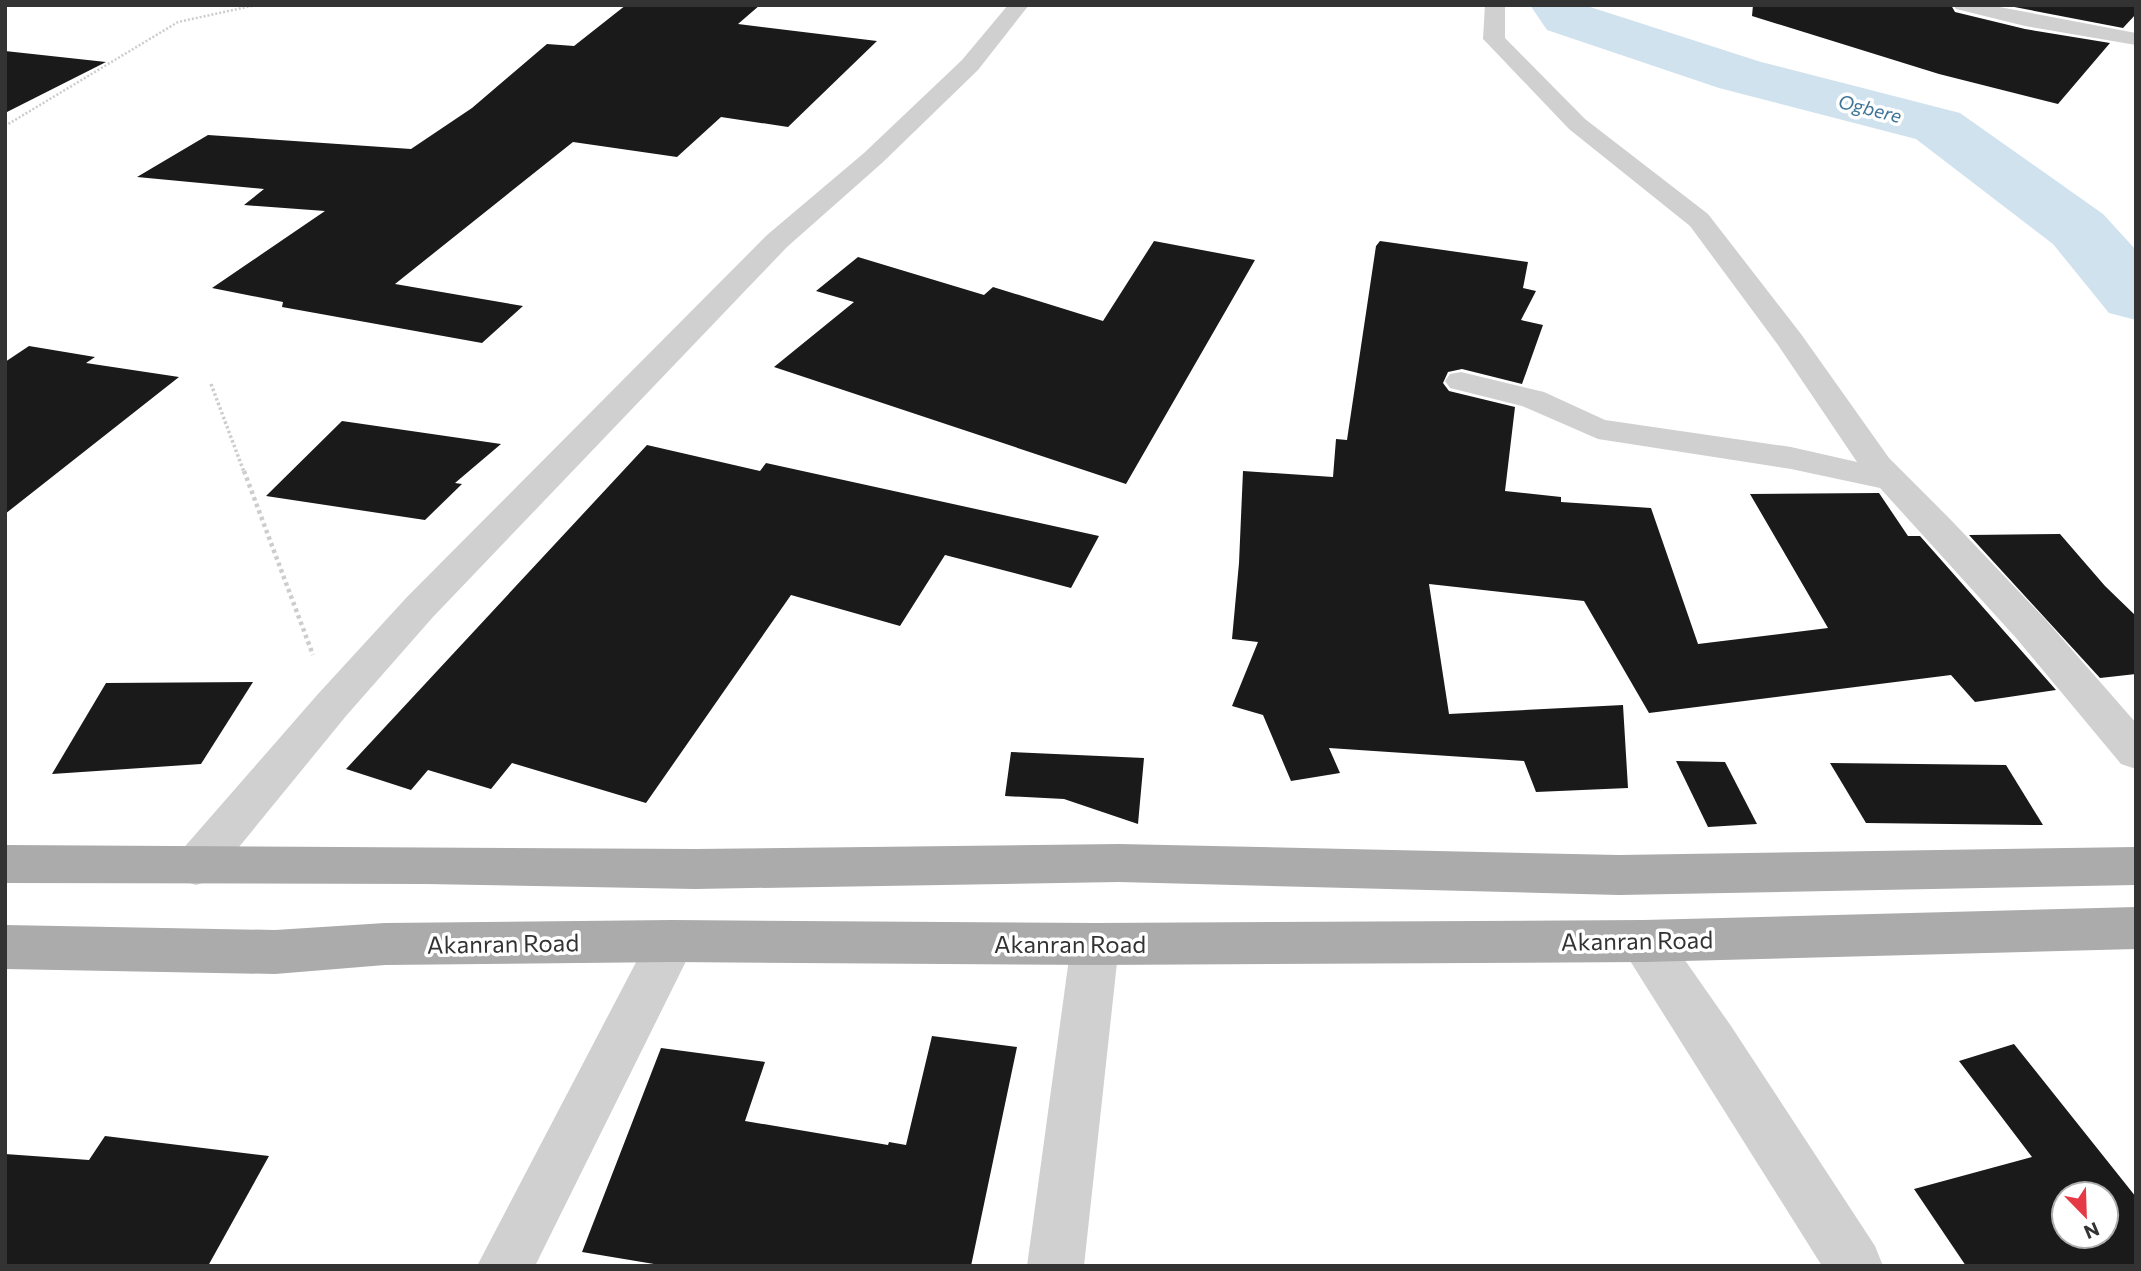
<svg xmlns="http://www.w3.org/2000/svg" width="2141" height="1271" font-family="Commissioner,sans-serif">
  <rect width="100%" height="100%" fill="#fff"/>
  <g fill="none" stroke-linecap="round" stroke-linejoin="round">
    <polygon fill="#cfe2ee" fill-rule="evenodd" points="1530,5 1584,5 1761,62 1960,113 2103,214 2136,250 2136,320 2109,313 2053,244 1916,139 1719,88 1547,30"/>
  </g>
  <g fill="#1a1a1a" fill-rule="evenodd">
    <polygon points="626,5 760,5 738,24 877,41 788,127 721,117 677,157 573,142 395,284 523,306 482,343 282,307 283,302 212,288 325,211 244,205 264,189 137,177 208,135 411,149 472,108 547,44 574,46"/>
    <polygon points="1753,5 1951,5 1955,12 2025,29 2110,43 2058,104 1939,74 1752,16"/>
    <polygon points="2004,5 2136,5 2136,14 2123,28"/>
    <polygon points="5,51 106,62 5,113"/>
    <polygon points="1154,241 1255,260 1126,484 774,367 854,302 816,291 858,257 984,295 993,287 1103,321"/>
    <polygon points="1380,241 1528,262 1523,288 1536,291 1521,320 1543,325 1522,384 1462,369 1448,372 1443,383 1449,391 1515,407 1505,491 1561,497 1561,502 1651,508 1698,644 1828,628 1750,494 1879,493 1908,536 1920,536 2056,690 1975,702 1951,675 1649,713 1584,601 1429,584 1449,714 1623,705 1628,788 1536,792 1524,761 1329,748 1340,773 1291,781 1263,715 1232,706 1258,642 1232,639 1239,563 1243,471 1333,477 1336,439 1347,440 1376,246"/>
    <polygon points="29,346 95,357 86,363 179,377 5,514 5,362"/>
    <polygon points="342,421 501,444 455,483 462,484 425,520 266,496"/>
    <polygon points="647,445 760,471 766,463 1099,536 1071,588 945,555 900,626 791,595 646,803 512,763 491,789 428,770 411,790 346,769"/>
    <polygon points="2060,534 2105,586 2136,616 2136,674 2100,678 1969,535"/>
    <polygon points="253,682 201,764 52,774 106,683"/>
    <polygon points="1011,752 1144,758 1138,824 1064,799 1005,796"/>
    <polygon points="1676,761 1725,762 1757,824 1708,827"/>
    <polygon points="1830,763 2006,765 2043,825 1866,823"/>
    <polygon points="932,1036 1017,1047 971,1266 666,1266 582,1252 661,1048 765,1062 745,1121 888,1145 889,1142 906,1145"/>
    <path d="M2014 1044 2136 1197V1266H1966L1914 1189 2032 1157 1959 1061ZM2064 1194H2106V1236H2064Z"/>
    <polygon points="105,1136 269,1156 208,1266 5,1266 5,1154 89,1160"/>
  </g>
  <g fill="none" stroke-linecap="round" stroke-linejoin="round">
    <polyline stroke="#cdcdcd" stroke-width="2.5" stroke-dasharray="2 2" stroke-linecap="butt" points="5,126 178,22 256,5"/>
    <polyline stroke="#cdcdcd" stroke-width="3.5" stroke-dasharray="2.5 2.5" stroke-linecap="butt" points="211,384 244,472"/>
    <polyline stroke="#cdcdcd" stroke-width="4.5" stroke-dasharray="3.5 3.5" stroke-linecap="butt" points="244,471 313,655"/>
    <g fill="#d0d0d0" fill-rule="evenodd">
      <polygon points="1008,5 1029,5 978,70 882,163 787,247 433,617 346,716 212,880 196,885 180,880 173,866 180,852 318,694 407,597 767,235 864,153 962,60"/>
      <polygon points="1485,5 1505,5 1505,38 1585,119 1708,214 1801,334 1889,458 1950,519 2045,619 2136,723 2136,769 2121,764 2017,639 1880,488 1791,469 1598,439 1522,406 1450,388 1445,381 1450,374 1461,372 1544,392 1605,420 1791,447 1857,462 1778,345 1690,226 1569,129 1487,43 1483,39"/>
      <polygon points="1953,5 1989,5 2136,33 2136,45 2025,26 1956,9"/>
      <polygon points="672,920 689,926 696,941 535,1266 477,1266 655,926"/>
      <polygon points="1644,920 1661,926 1731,1026 1875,1246 1883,1266 1822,1266 1627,956 1620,941 1627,926"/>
      <polygon points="1095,923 1112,929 1119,944 1084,1266 1027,1266 1071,944 1078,929"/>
    </g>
    <g fill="#ababab" fill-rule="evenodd">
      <polygon points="1119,844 1619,855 2136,847 2136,885 1619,895 1119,882 695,889 426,884 5,883 5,845 695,849"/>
      <polygon points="2136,907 2136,949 1644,962 1095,965 672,962 385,965 275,974 5,969 5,925 275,930 385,923 672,920 1095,923 1644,920"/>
    </g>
  </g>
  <g text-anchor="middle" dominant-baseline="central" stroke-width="7" stroke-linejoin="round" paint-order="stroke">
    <g font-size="19" font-style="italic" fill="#3f7597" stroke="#fff">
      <text transform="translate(1870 108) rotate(14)">Ogbere</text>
    </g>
    <g font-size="24" fill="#333" stroke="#fff">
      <text transform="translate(1637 940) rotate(-1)">Akanran Road</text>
      <text transform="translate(503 943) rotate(-1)">Akanran Road</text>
      <text x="1070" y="943">Akanran Road</text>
    </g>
  </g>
  <rect width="2141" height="1271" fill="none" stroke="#333333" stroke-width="14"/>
  <g transform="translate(2085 1215) rotate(157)"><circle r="33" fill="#ffffff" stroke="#adadad" stroke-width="2"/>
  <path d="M0-5L12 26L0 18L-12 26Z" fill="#e63946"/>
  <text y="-10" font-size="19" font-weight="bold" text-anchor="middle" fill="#333333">N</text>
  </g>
</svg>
